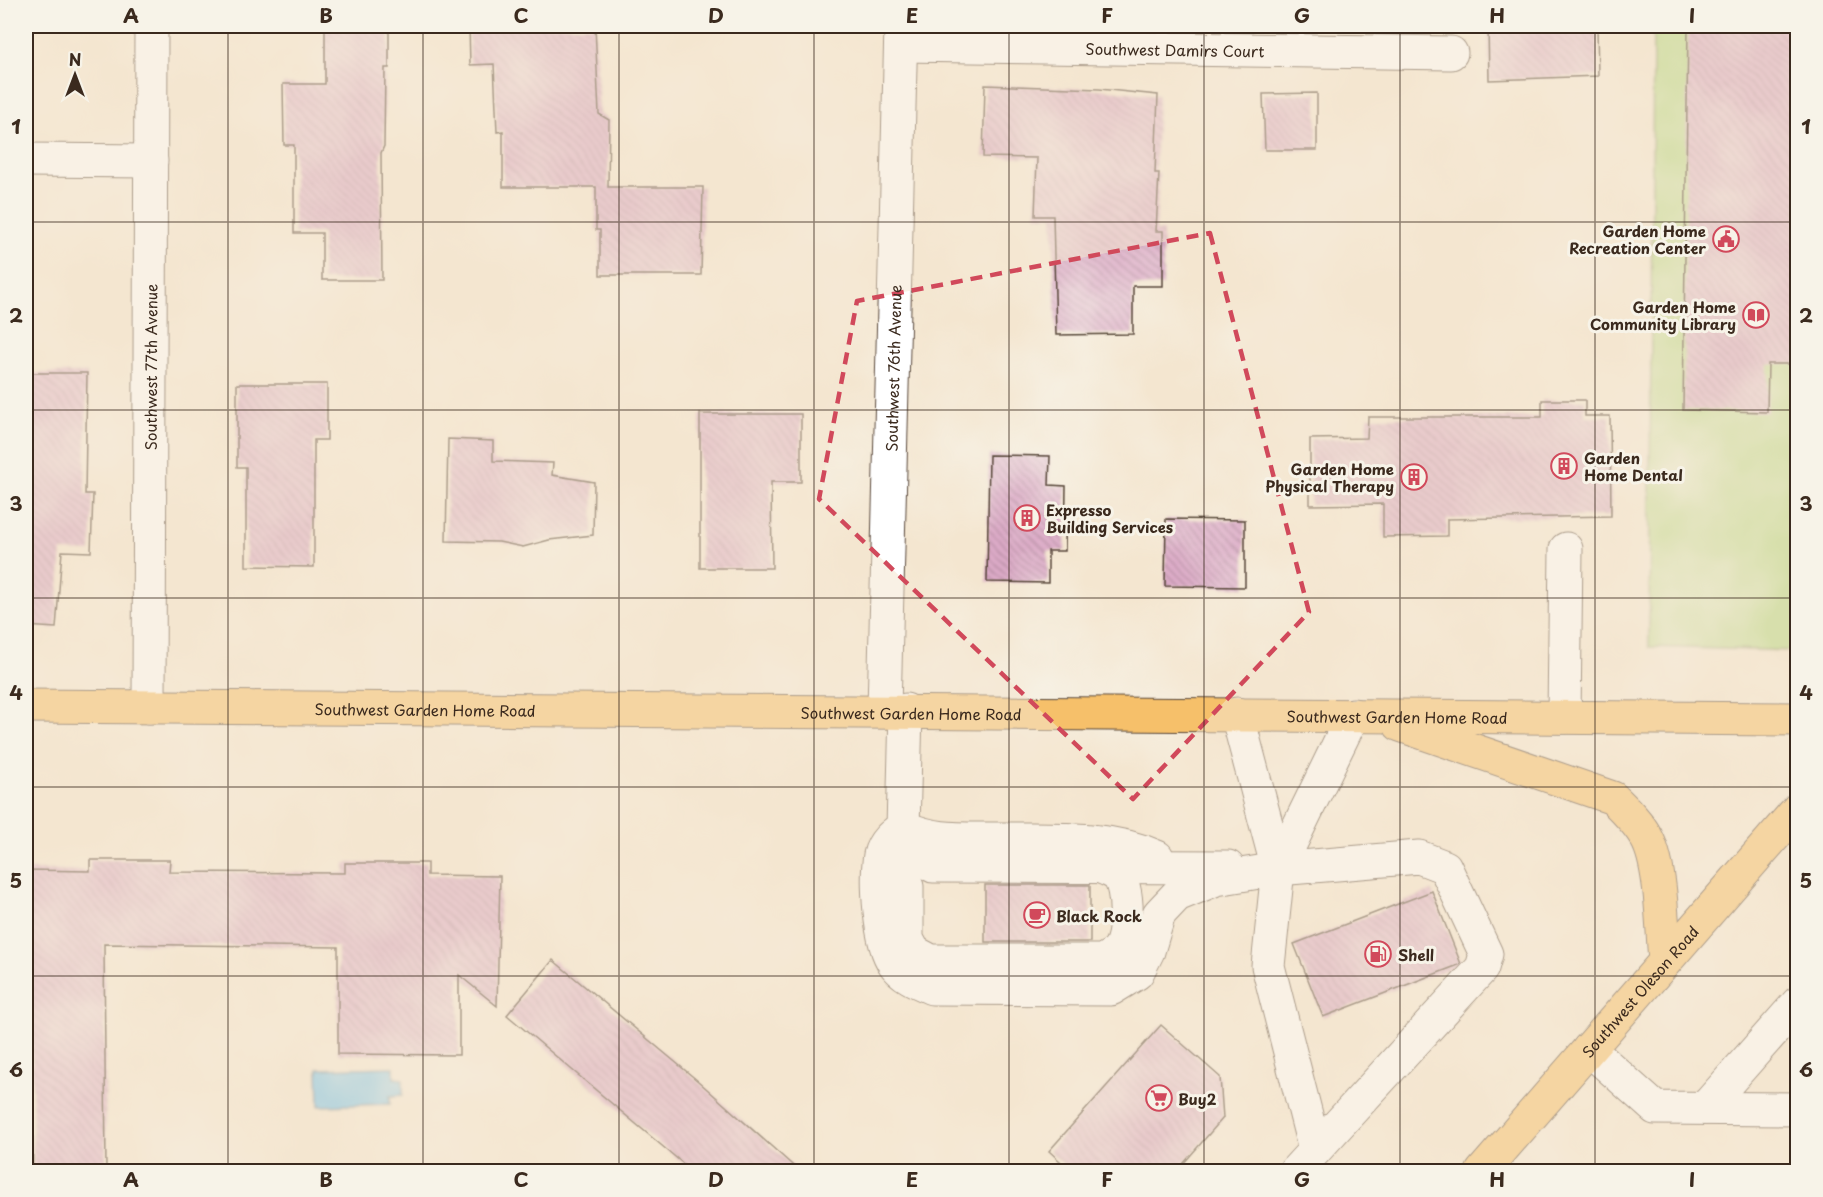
<svg xmlns="http://www.w3.org/2000/svg" width="1823" height="1197" font-family="'Playpen Sans',sans-serif">
  <defs>
    <pattern id="building-back-hatch" width="6" height="6" patternUnits="userSpaceOnUse" patternTransform="scale(1.5)"><rect width="6" height="6" fill="#dcaac7"/><path d="M-1 5l2 2M0 0l6 6M5-1l2 2" fill="none" stroke="#b48ba1"/></pattern>
  </defs>
  <rect width="100%" height="100%" fill="#f7f3e8"/>
  <filter id="ink" filterUnits="userSpaceOnUse"><feTurbulence type="fractalNoise" baseFrequency=".0167" numOctaves="2"/><feDisplacementMap in="SourceGraphic" scale="12" xChannelSelector="R" yChannelSelector="G"/><feConvolveMatrix kernelMatrix="1 2 1 2 8 2 1 2 1" color-interpolation-filters="sRGB"/></filter>
  <filter id="wash" filterUnits="userSpaceOnUse"><feTurbulence type="fractalNoise" baseFrequency=".008" numOctaves="4" result="noise"/><feDisplacementMap in="SourceGraphic" scale="24" xChannelSelector="R" yChannelSelector="G"/><feGaussianBlur stdDeviation="1.35" result="paint"/><feColorMatrix in="noise" values="0 0 0 0 0 0 0 0 0 0 0 0 0 0 0 0 0 1.4 0 .05"/><feComposite in="paint" operator="in"/></filter>
  <g filter="url(#wash)">
    <rect width="100%" height="100%" fill="#f4e6d0"/>
    <polygon fill="#b4d880" stroke="#78814f" stroke-width="1.5" points="1653,26 1797,26 1797,651 1649,647"/>
    <polygon fill="#70c1ec" stroke="#567685" stroke-width="1.5" points="394,1067 394,1078 403,1079 403,1095 390,1096 390,1104 319,1106 318,1069"/>
    <g id="blocks">
      <g fill="url(#building-back-hatch)">
        <polygon points="325,26 389,26 389,68 385,68 384,146 381,153 382,280 322,280 322,233 294,233 294,145 284,145 283,84 325,84"/>
        <polygon points="469,26 595,26 599,114 609,120 608,187 703,187 701,275 600,275 600,230 596,230 596,187 503,187 503,131 497,132 494,64 470,65"/>
        <polygon points="1488,26 1597,26 1598,76 1489,80"/>
        <polygon points="1688,26 1797,26 1797,364 1768,364 1767,412 1683,410"/>
        <polygon points="985,85 1099,89 1158,95 1155,173 1159,173 1156,231 1163,231 1163,286 1133,286 1133,334 1056,335 1053,216 1035,216 1037,158 983,157"/>
        <polygon points="1317,93 1317,150 1265,150 1263,94"/>
        <polygon points="26,373 87,373 85,494 93,494 91,552 62,551 56,628 26,626"/>
        <polygon points="237,384 327,384 327,440 314,440 314,567 246,566 246,467 237,467"/>
        <polygon points="1542,400 1585,400 1585,416 1610,416 1611,516 1447,519 1447,536 1383,537 1383,504 1310,505 1310,439 1367,438 1368,417 1542,417"/>
        <polygon points="700,414 801,414 801,482 771,482 772,568 700,568"/>
        <polygon points="448,439 493,441 493,461 553,463 552,475 594,482 593,535 549,540 523,547 499,542 446,541"/>
        <polygon points="989,455 1050,456 1049,485 1066,486 1065,551 1048,551 1048,583 987,582"/>
        <polygon points="1166,519 1245,520 1245,587 1165,586"/>
        <polygon points="90,860 170,860 169,872 345,873 345,863 427,863 427,875 500,876 497,1006 459,975 459,1055 338,1054 338,947 104,944 106,1172 33,1172 31,944 26,944 26,870 90,871"/>
        <rect x="985" y="885" width="105" height="57"/>
        <polygon points="1432,891 1461,964 1323,1017 1294,944"/>
        <polygon points="553,960 698,1081 800,1172 693,1172 507,1015"/>
        <polygon points="1161,1025 1220,1077 1223,1118 1176,1172 1072,1172 1049,1151"/>
      </g>
    </g>
  </g>
  <g filter="url(#ink)">
    <use href="#blocks" fill-opacity="0" stroke="#574639" stroke-width="1.5"/>
    <g fill="none" stroke-linecap="round" stroke-linejoin="round">
      <g stroke="#574639" stroke-width="35">
        <g id="minor">
          <path id="s1" d="M901 45 1451 53"/>
          <polyline points="26,160 151,161"/>
          <path id="s2" d="M149 707 151 26"/>
          <path id="s3" d="M884 710 901 26"/>
          <path d="M906 710 902 869 907 887V939L914 952 931 961H1103C1107 958 1115 954 1118 950 1129 937 1129 889 1118 876 1114 872 1106 869 1101 867"/>
          <polyline points="1237,714 1278,869"/>
          <polyline points="1564,717 1566,549"/>
          <path d="M903 827C893 834 883 842 880 855 876 879 879 943 894 963 903 976 918 982 932 988L1111 989 1137 973 1148 951 1159 914 1177 895 1216 879 1278 869 1419 857 1445 867 1486 954 1482 968 1295 1172"/>
          <polyline points="903,827 920,857 933,866 1228,867"/>
          <path d="M903 827C933 840 955 839 988 839 1044 840 1105 834 1157 857"/>
          <polyline points="1589,1049 1655,1108 1798,1109"/>
          <polyline points="1705,1108 1798,1003"/>
          <polyline points="1315,1150 1268,966 1278,869 1353,715"/>
        </g>
      </g>
      <g stroke="#574639" stroke-width="35">
        <g id="major">
          <path id="s4" d="M26 706 1798 719"/>
          <path d="M1400 725 1613 798C1625 810 1638 822 1646 837 1662 864 1662 928 1665 961"/>
          <path id="s5" d="M1482 1172 1798 809"/>
        </g>
      </g>
      <use href="#minor" stroke="#fff" stroke-width="33"/>
      <use href="#major" stroke="#f6c06b" stroke-width="33"/>
    </g>
  </g>
  <path d="M0 0H1823V1197H0ZM1210 233 1309 612 1133 799 819 499 857 301Z" fill="#f4e6d0" fill-opacity=".55" fill-rule="evenodd"/>
  <path fill="none" stroke="#d1495b" stroke-width="4.5" stroke-dasharray="12 8" stroke-linejoin="round" d="M1210 233 1309 612 1133 799 819 499 857 301Z"/>
  <path fill="none" stroke="#3b2a1e" stroke-width="1.5" stroke-opacity="0.55" d="M228 26V1172M423 26V1172M619 26V1172M814 26V1172M1009 26V1172M1204 26V1172M1400 26V1172M1595 26V1172M26 222H1798M26 410H1798M26 598H1798M26 787H1798M26 976H1798"/>
  <defs>
    <g id="civic-ring" transform="scale(1.35)"><circle r="9.5" fill="#f7f3e8" stroke="#d1495b" stroke-width="1.5"/><path d="M-.6-6.5H3V-4.5H.6V-3L4-1V1h2V6H-6V1h2V-1L-.6-3ZM-1.2 2.5V6h2.4V2.5Z" fill="#d1495b"/></g>
    <g id="library-ring" transform="scale(1.35)"><circle r="9.5" fill="#f7f3e8" stroke="#d1495b" stroke-width="1.5"/><path d="M-6-4Q-3-5.5-.7-3.5V5Q-3 3-6 4ZM6-4Q3-5.5 .7-3.5V5Q3 3 6 4Z" fill="#d1495b"/></g>
    <g id="building-ring" transform="scale(1.35)"><circle r="9.5" fill="#f7f3e8" stroke="#d1495b" stroke-width="1.5"/><path d="M-4-6H4V6H1V3H-1V6H-4ZM-2.5-4.3h1.7v1.8h-1.7ZM.8-4.3h1.7v1.8H.8ZM-2.5-1h1.7V.8h-1.7ZM.8-1h1.7V.8H.8Z" fill="#d1495b"/></g>
    <g id="cafe-ring" transform="scale(1.35)"><circle r="9.5" fill="#f7f3e8" stroke="#d1495b" stroke-width="1.5"/><path d="M-5.5-4.5H6V0H3Q3 3.5 0 3.5H-2.5Q-5.5 3.5-5.5 0ZM3-3.2v2h1.7v-2ZM-6 4.5H4V6H-6Z" fill="#d1495b"/></g>
    <g id="fuel-ring" transform="scale(1.35)"><circle r="9.5" fill="#f7f3e8" stroke="#d1495b" stroke-width="1.5"/><path d="M-5.5-6h7V0h2V4h1.3V-2.5L3-4.5l.8-.8L6-3V5H2.5V1h-1V6h-7ZM-4.2-4.7v3.2H.2V-4.7Z" fill="#d1495b"/></g>
    <g id="supermarket-ring" transform="scale(1.35)"><circle r="9.5" fill="#f7f3e8" stroke="#d1495b" stroke-width="1.5"/><path d="M-6-5.5h2.5l.6 2H6L4.5 2H-2.5L-4.4-4H-6ZM-1.5 3.2a1.3 1.3 0 1 0 .1 0ZM3 3.2a1.3 1.3 0 1 0 .1 0Z" fill="#d1495b"/></g>
  </defs>
  <g fill-rule="evenodd">
    <use href="#civic-ring" x="1726" y="239"/>
    <use href="#library-ring" x="1756" y="315"/>
    <use href="#building-ring" x="1564" y="466"/>
    <use href="#building-ring" x="1414" y="477"/>
    <use href="#building-ring" x="1027" y="518"/>
    <use href="#cafe-ring" x="1037" y="915"/>
    <use href="#fuel-ring" x="1378" y="954"/>
    <use href="#supermarket-ring" x="1159" y="1098"/>
  </g>
  <g text-anchor="middle" dominant-baseline="central" stroke-width="6" stroke-linejoin="round" paint-order="stroke">
    <g font-size="15" fill="#3b2a1e" stroke="#f7f3e8">
      <text stroke="none"><textPath href="#s1" startOffset="274">Southwest Damirs Court</textPath></text>
      <text stroke="none"><textPath href="#s2" startOffset="340">Southwest 77th Avenue</textPath></text>
      <text stroke="none"><textPath href="#s3" startOffset="342">Southwest 76th Avenue</textPath></text>
      <text stroke="none"><textPath href="#s4" startOffset="399">Southwest Garden Home Road</textPath></text>
      <text stroke="none"><textPath href="#s4" startOffset="885">Southwest Garden Home Road</textPath></text>
      <text stroke="none"><textPath href="#s4" startOffset="1371">Southwest Garden Home Road</textPath></text>
      <text stroke="none"><textPath href="#s5" startOffset="240">Southwest Oleson Road</textPath></text>
    </g>
    <g font-size="15" font-weight="bold" fill="#3b2a1e" stroke="#f7f3e8" text-anchor="start">
      <text x="1706" y="230" text-anchor="end">Garden Home<tspan x="1706" dy="17">Recreation Center</tspan></text>
      <text x="1736" y="306" text-anchor="end">Garden Home<tspan x="1736" dy="17">Community Library</tspan></text>
      <text x="1584" y="457">Garden<tspan x="1584" dy="17">Home Dental</tspan></text>
      <text x="1394" y="468" text-anchor="end">Garden Home<tspan x="1394" dy="17">Physical Therapy</tspan></text>
      <text x="1046" y="509">Expresso<tspan x="1046" dy="17">Building Services</tspan></text>
      <text x="1056" y="915">Black Rock</text>
      <text x="1398" y="954">Shell</text>
      <text x="1178" y="1098">Buy2</text>
    </g>
  </g>
  <rect width="1823" height="1197" fill="none" stroke="#f7f3e8" stroke-width="66"/>
  <g transform="translate(75 75)" stroke="#f7f3e8" stroke-width="4.5" paint-order="stroke">
  <path d="M0-4.5L10 22L0 15L-10 22Z" fill="#3b2a1e"/>
  <text y="-9" font-size="16" font-weight="bold" text-anchor="middle" fill="#3b2a1e">N</text>
  </g>
  <rect x="33" y="33" width="1757" height="1131" fill="none" stroke="#3b2a1e" stroke-width="2"/>
  <g font-size="20" text-anchor="middle" font-weight="bold" fill="#3b2a1e">
    <text x="131" y="23">A</text>
    <text x="326" y="23">B</text>
    <text x="521" y="23">C</text>
    <text x="716" y="23">D</text>
    <text x="912" y="23">E</text>
    <text x="1107" y="23">F</text>
    <text x="1302" y="23">G</text>
    <text x="1497" y="23">H</text>
    <text x="1692" y="23">I</text>
    <text x="16" y="134">1</text>
    <text x="1806" y="134">1</text>
    <text x="16" y="323">2</text>
    <text x="1806" y="323">2</text>
    <text x="16" y="511">3</text>
    <text x="1806" y="511">3</text>
    <text x="16" y="700">4</text>
    <text x="1806" y="700">4</text>
    <text x="16" y="888">5</text>
    <text x="1806" y="888">5</text>
    <text x="16" y="1077">6</text>
    <text x="1806" y="1077">6</text>
    <text x="131" y="1187">A</text>
    <text x="326" y="1187">B</text>
    <text x="521" y="1187">C</text>
    <text x="716" y="1187">D</text>
    <text x="912" y="1187">E</text>
    <text x="1107" y="1187">F</text>
    <text x="1302" y="1187">G</text>
    <text x="1497" y="1187">H</text>
    <text x="1692" y="1187">I</text>
  </g>
</svg>
